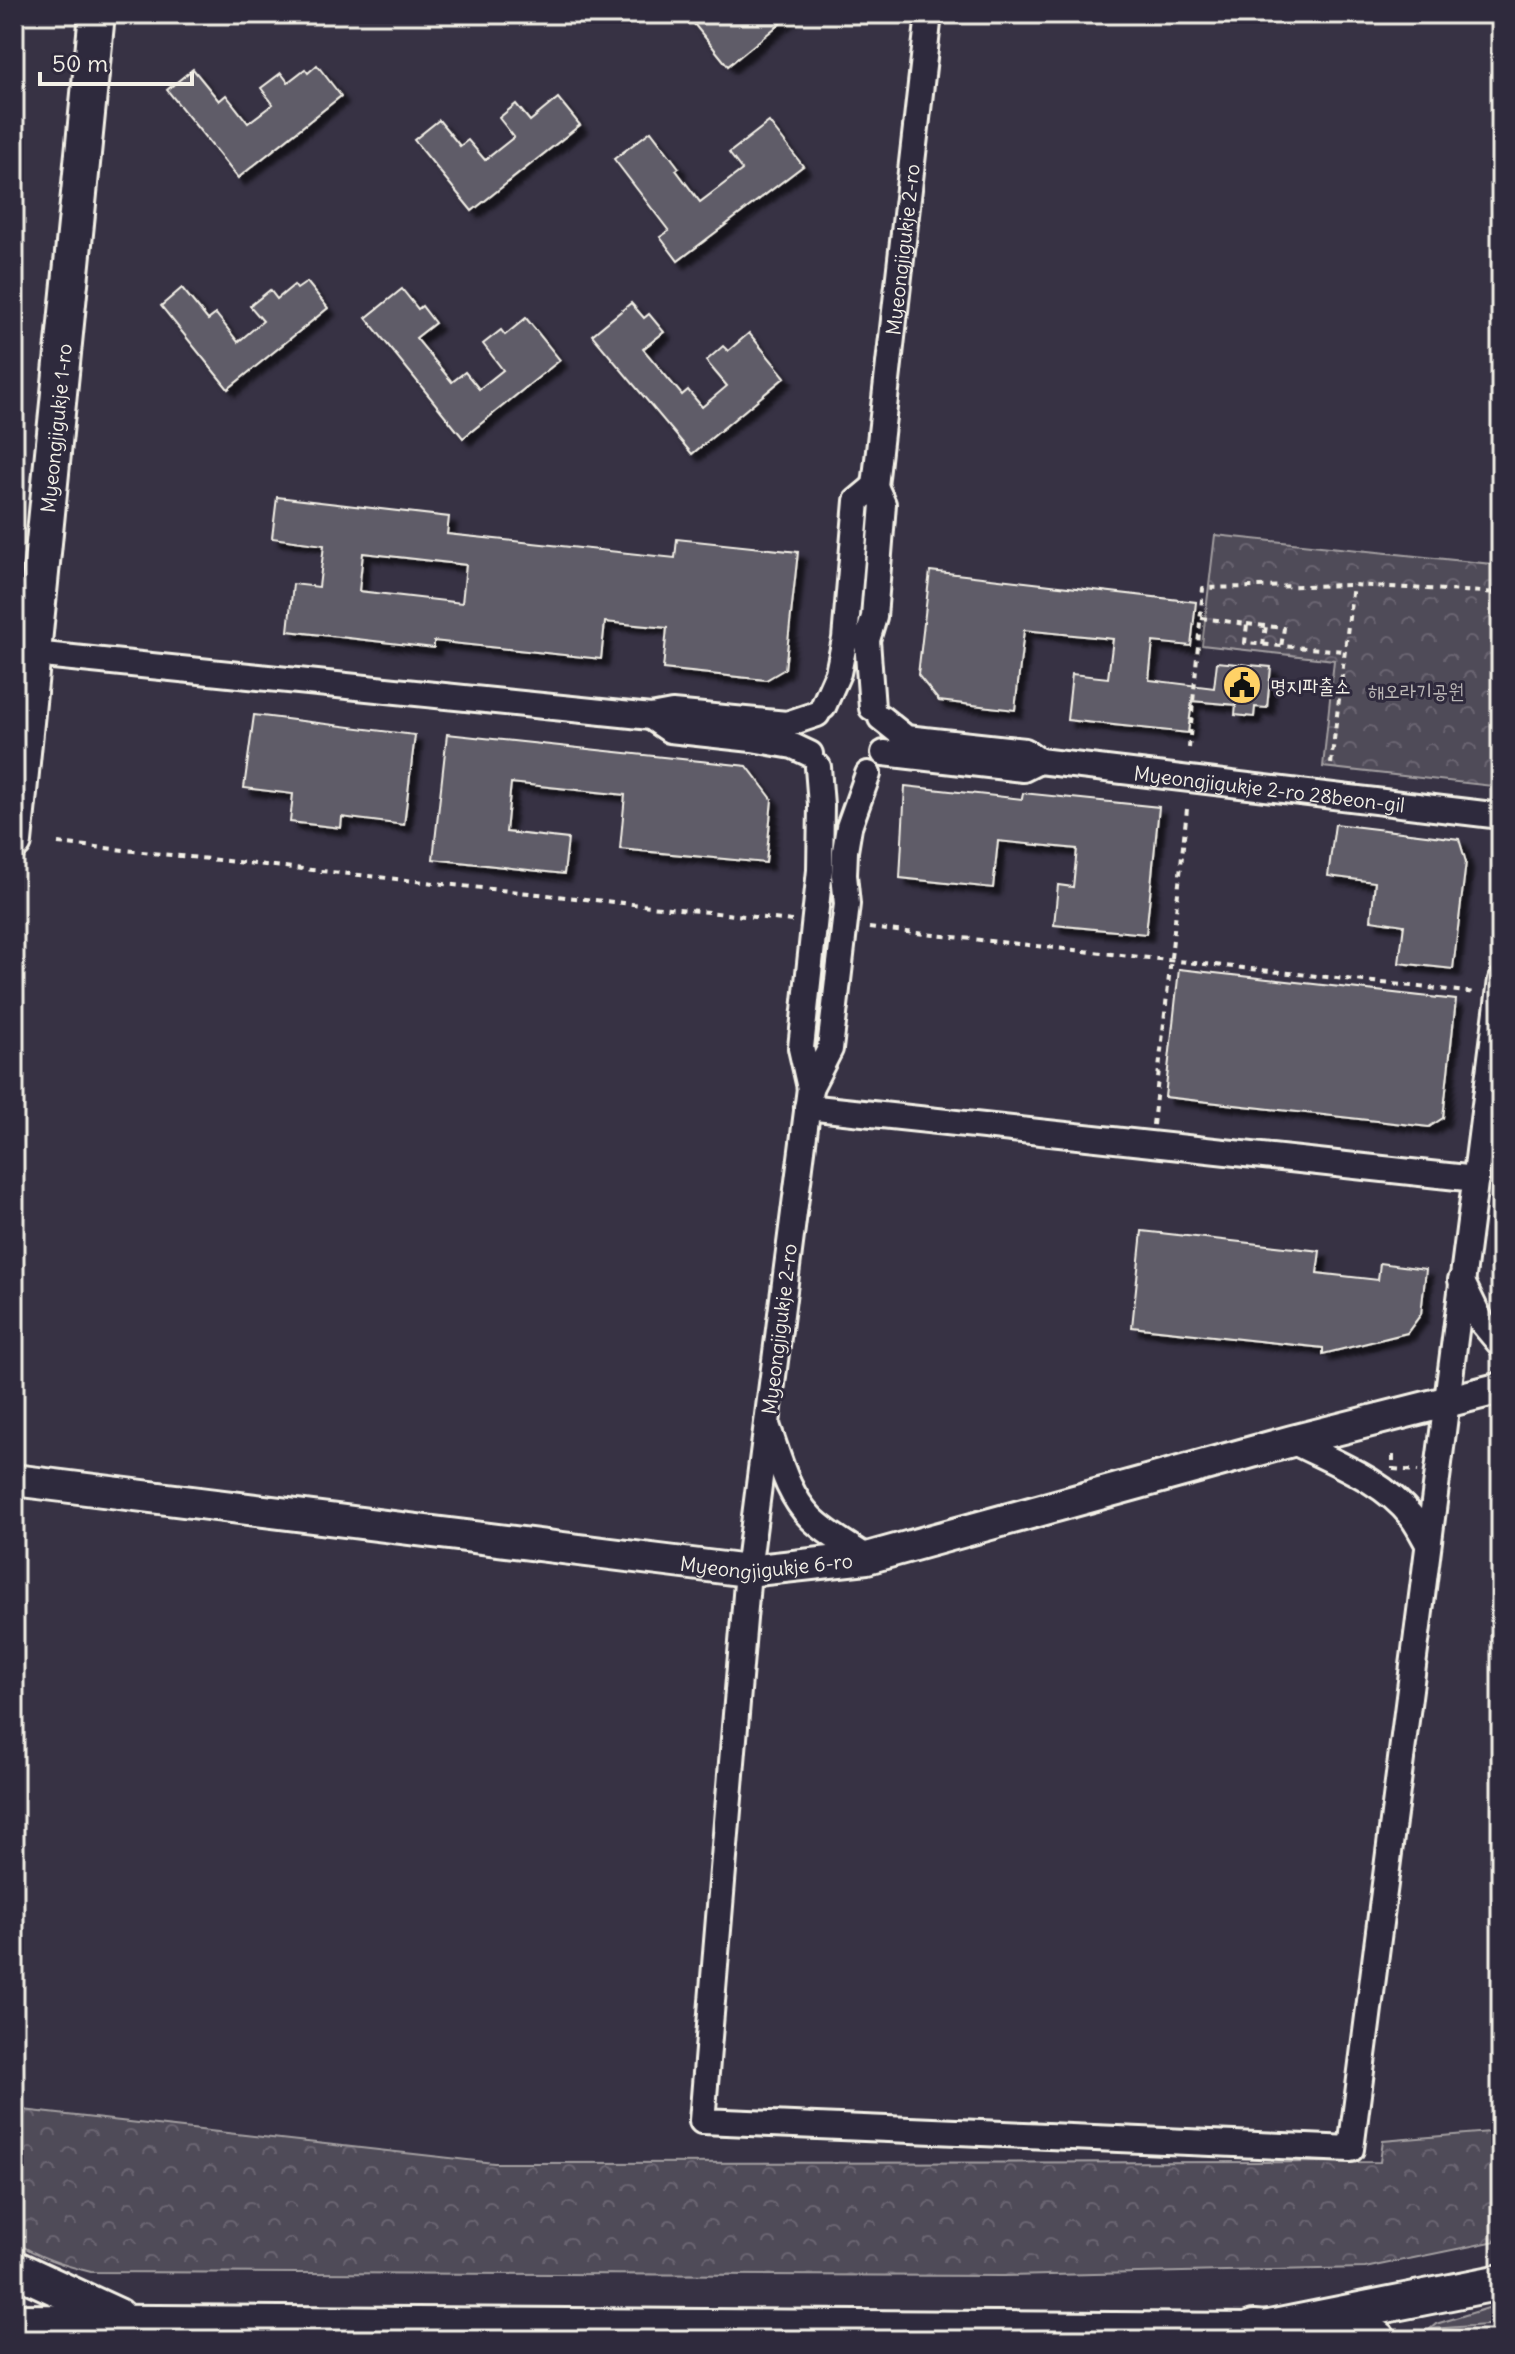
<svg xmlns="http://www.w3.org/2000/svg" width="1515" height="2354" font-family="Delius,'Poor Story',sans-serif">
  <defs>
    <pattern id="forest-crowns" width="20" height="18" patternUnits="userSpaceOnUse" patternTransform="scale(2)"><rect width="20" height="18" fill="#504b59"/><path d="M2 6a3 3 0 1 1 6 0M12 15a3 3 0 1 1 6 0" fill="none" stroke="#6a6571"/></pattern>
    <filter id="shadow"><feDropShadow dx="7" dy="7" stdDeviation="2" flood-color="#0009"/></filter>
  </defs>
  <rect width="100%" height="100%" fill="#373244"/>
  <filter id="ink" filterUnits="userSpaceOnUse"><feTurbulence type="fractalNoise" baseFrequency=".0125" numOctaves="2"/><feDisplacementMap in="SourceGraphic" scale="16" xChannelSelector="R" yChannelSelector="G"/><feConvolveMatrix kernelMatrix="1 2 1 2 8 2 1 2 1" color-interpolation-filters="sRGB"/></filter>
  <g filter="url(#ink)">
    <polygon fill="#504b59" stroke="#a29ea0" stroke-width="2" points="1501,2304 1501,2324 1430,2329 1436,2324"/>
    <g fill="url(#forest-crowns)" stroke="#a29ea0" stroke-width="2">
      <polygon points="1215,535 1501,565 1501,787 1323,767 1334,660 1202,645"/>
      <path d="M14 2109 494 2163 1380 2162 1383 2141 1501 2131V2240L1365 2268 1004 2276 91 2272C62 2265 38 2257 14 2241Z"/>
    </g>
    <g fill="#5f5c67" stroke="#f4f1e8" stroke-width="2" fill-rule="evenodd" filter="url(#shadow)">
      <polygon points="686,14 792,14 728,66"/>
      <polygon points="317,65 341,96 238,178 167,90 193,69 219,101 226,95 248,123 273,104 261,88 281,73 288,82 305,69 308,73"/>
      <polygon points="558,98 580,125 472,211 414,140 439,120 460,146 468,140 485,160 514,137 499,118 516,104 530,121"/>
      <polygon points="769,122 803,166 678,261 660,237 669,231 614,159 651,131 679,168 676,170 700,202 742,170 729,153"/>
      <polygon points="307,282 328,308 228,389 161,306 182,288 208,320 216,314 238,342 263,321 250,306 270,290 277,299 294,285 297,289"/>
      <polygon points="402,289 418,309 422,306 435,323 416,338 452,382 465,372 479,389 503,370 483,344 501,330 505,335 526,318 560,360 463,438 366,318"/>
      <polygon points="631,303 644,318 649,314 664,332 643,349 682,395 688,390 702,407 727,386 706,361 723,346 728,351 749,333 785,377 692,454 592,335"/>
      <path d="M277 497 449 517 447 534 675 558 677 539 798 552 785 669 766 680 663 669 667 628 605 622 601 659 434 641V648L288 631 293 584 319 587 324 545 272 538ZM363 553 466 565 462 603 359 591Z"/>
      <polygon points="930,571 1196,602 1191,646 1153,642 1149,680 1214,688 1217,662 1271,667 1267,708 1255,707 1254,717 1235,715 1236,705 1192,701 1188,733 1067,720 1072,674 1108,678 1113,639 1024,630 1015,710 939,701 918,675"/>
      <polygon points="254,715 415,735 404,825 342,817 341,828 290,822 293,794 244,788"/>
      <polygon points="447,734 747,766 772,799 766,863 620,849 625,795 511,783 506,832 568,839 564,874 433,859"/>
      <polygon points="905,786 1022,799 1023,793 1159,807 1146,934 1054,925 1058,885 1073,887 1077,849 998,841 993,888 900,878"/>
      <polygon points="1335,824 1459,839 1466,862 1453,969 1399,963 1404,925 1371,920 1375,882 1328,876"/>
      <polygon points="1179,969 1456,1000 1443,1118 1429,1127 1165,1097"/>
      <polygon points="1142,1231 1320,1251 1317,1273 1378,1280 1380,1263 1426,1269 1421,1314 1407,1333 1323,1354 1323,1348 1132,1327"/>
    </g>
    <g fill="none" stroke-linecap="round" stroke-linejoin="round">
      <g stroke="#f4f1e8" stroke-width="30">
        <g id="minor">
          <path id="s1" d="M875 486 929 14"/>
          <polyline points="14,652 651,717"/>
          <polyline points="823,707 838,673 845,639 857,501 875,486 883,504 874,617 867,640 872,708"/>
          <polyline points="881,718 906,738 1025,751 1039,761 1023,769 884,753"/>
          <polyline points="810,754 793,746 752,739 670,730 651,717 672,713 787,724 817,714"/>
          <path id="s2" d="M1039 761 1501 816"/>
          <polyline points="818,767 821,805 820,870 801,1048 810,1088 830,1049 847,904 844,875 845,851 849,827 868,774"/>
          <polyline points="810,1088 748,1571 702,2121 1351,2149 1501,980"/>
          <polyline points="807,1107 1476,1179"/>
          <polyline points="1461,1280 1481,1321 1501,1345"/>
          <path d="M768 1428C779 1458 787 1494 811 1518 827 1534 848 1545 867 1558"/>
          <path d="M1292 1441C1333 1462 1383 1480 1412 1517 1418 1525 1423 1535 1428 1544"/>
        </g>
      </g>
      <g stroke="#f4f1e8" stroke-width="36">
        <g id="tertiary">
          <path id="s3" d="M14 1480 748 1571 867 1558 1292 1441 1501 1388"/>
        </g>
      </g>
      <g stroke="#f4f1e8" stroke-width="40">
        <g id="secondary">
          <path id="s4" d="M14 842 97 14"/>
          <polyline points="14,2268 118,2316"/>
          <polyline points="14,2322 1254,2331 1501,2282"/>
        </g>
      </g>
      <g stroke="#f4f1e8" stroke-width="46">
        <polyline id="trunk" points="1254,2331 1375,2340"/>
      </g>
      <g stroke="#f4f1e8" stroke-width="4" stroke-dasharray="6 6" stroke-linecap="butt">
        <polyline points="1201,618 1247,624 1245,643 1344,651"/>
        <polyline points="1247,624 1284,628 1281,647"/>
        <polyline points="1263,645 1266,626"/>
        <polyline points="1189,748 1203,588 1353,585 1501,593"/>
        <polyline points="1331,764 1353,585"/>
        <polyline points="58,843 792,921"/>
        <polyline points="869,928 1476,993"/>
        <polyline points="1153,1125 1187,809"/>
        <polyline points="1393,1455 1393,1469"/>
        <polyline points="1393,1469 1418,1471"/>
      </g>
      <use href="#minor" stroke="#2f2a3d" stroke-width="24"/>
      <use href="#tertiary" stroke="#2f2a3d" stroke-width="30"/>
      <use href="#secondary" stroke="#2f2a3d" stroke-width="34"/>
      <use href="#trunk" stroke="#2f2a3d" stroke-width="40"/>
    </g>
  </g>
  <defs>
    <g id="civic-disc" transform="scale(2)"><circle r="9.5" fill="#ffd166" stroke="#2f2a3d"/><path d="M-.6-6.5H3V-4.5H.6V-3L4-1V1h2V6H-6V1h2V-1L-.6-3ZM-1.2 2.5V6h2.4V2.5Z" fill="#111"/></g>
  </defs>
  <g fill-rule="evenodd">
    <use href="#civic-disc" x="1242" y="685"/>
  </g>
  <g text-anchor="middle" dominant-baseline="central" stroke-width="6" stroke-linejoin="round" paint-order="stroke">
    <g font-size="20" fill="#f4f1e8" stroke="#2f2a3d">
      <text stroke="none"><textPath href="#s1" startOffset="238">Myeongjigukje 2-ro</textPath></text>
      <text stroke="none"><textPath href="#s4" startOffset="416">Myeongjigukje 1-ro</textPath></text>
      <text stroke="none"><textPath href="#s2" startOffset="232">Myeongjigukje 2-ro 28beon-gil</textPath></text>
      <text transform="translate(779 1329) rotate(-83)">Myeongjigukje 2-ro</text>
      <text stroke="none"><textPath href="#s3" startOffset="758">Myeongjigukje 6-ro</textPath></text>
    </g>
    <g font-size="20" fill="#f4f1e8" stroke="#2f2a3d" text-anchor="start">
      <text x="1270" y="685">명지파출소</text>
    </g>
    <g font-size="20" fill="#bbb7b6" stroke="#2f2a3d">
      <text x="1416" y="690">해오라기공원</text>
    </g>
  </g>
  <rect width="1515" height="2354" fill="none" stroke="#2f2a3d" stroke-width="48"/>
  <rect x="24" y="24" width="1467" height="2306" fill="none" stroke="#f4f1e8" stroke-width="3" filter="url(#ink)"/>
  <path d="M40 72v12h152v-12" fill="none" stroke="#f4f1e8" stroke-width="4"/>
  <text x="52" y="72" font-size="24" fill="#f4f1e8" stroke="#2f2a3d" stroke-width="6" paint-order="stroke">50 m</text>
</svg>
